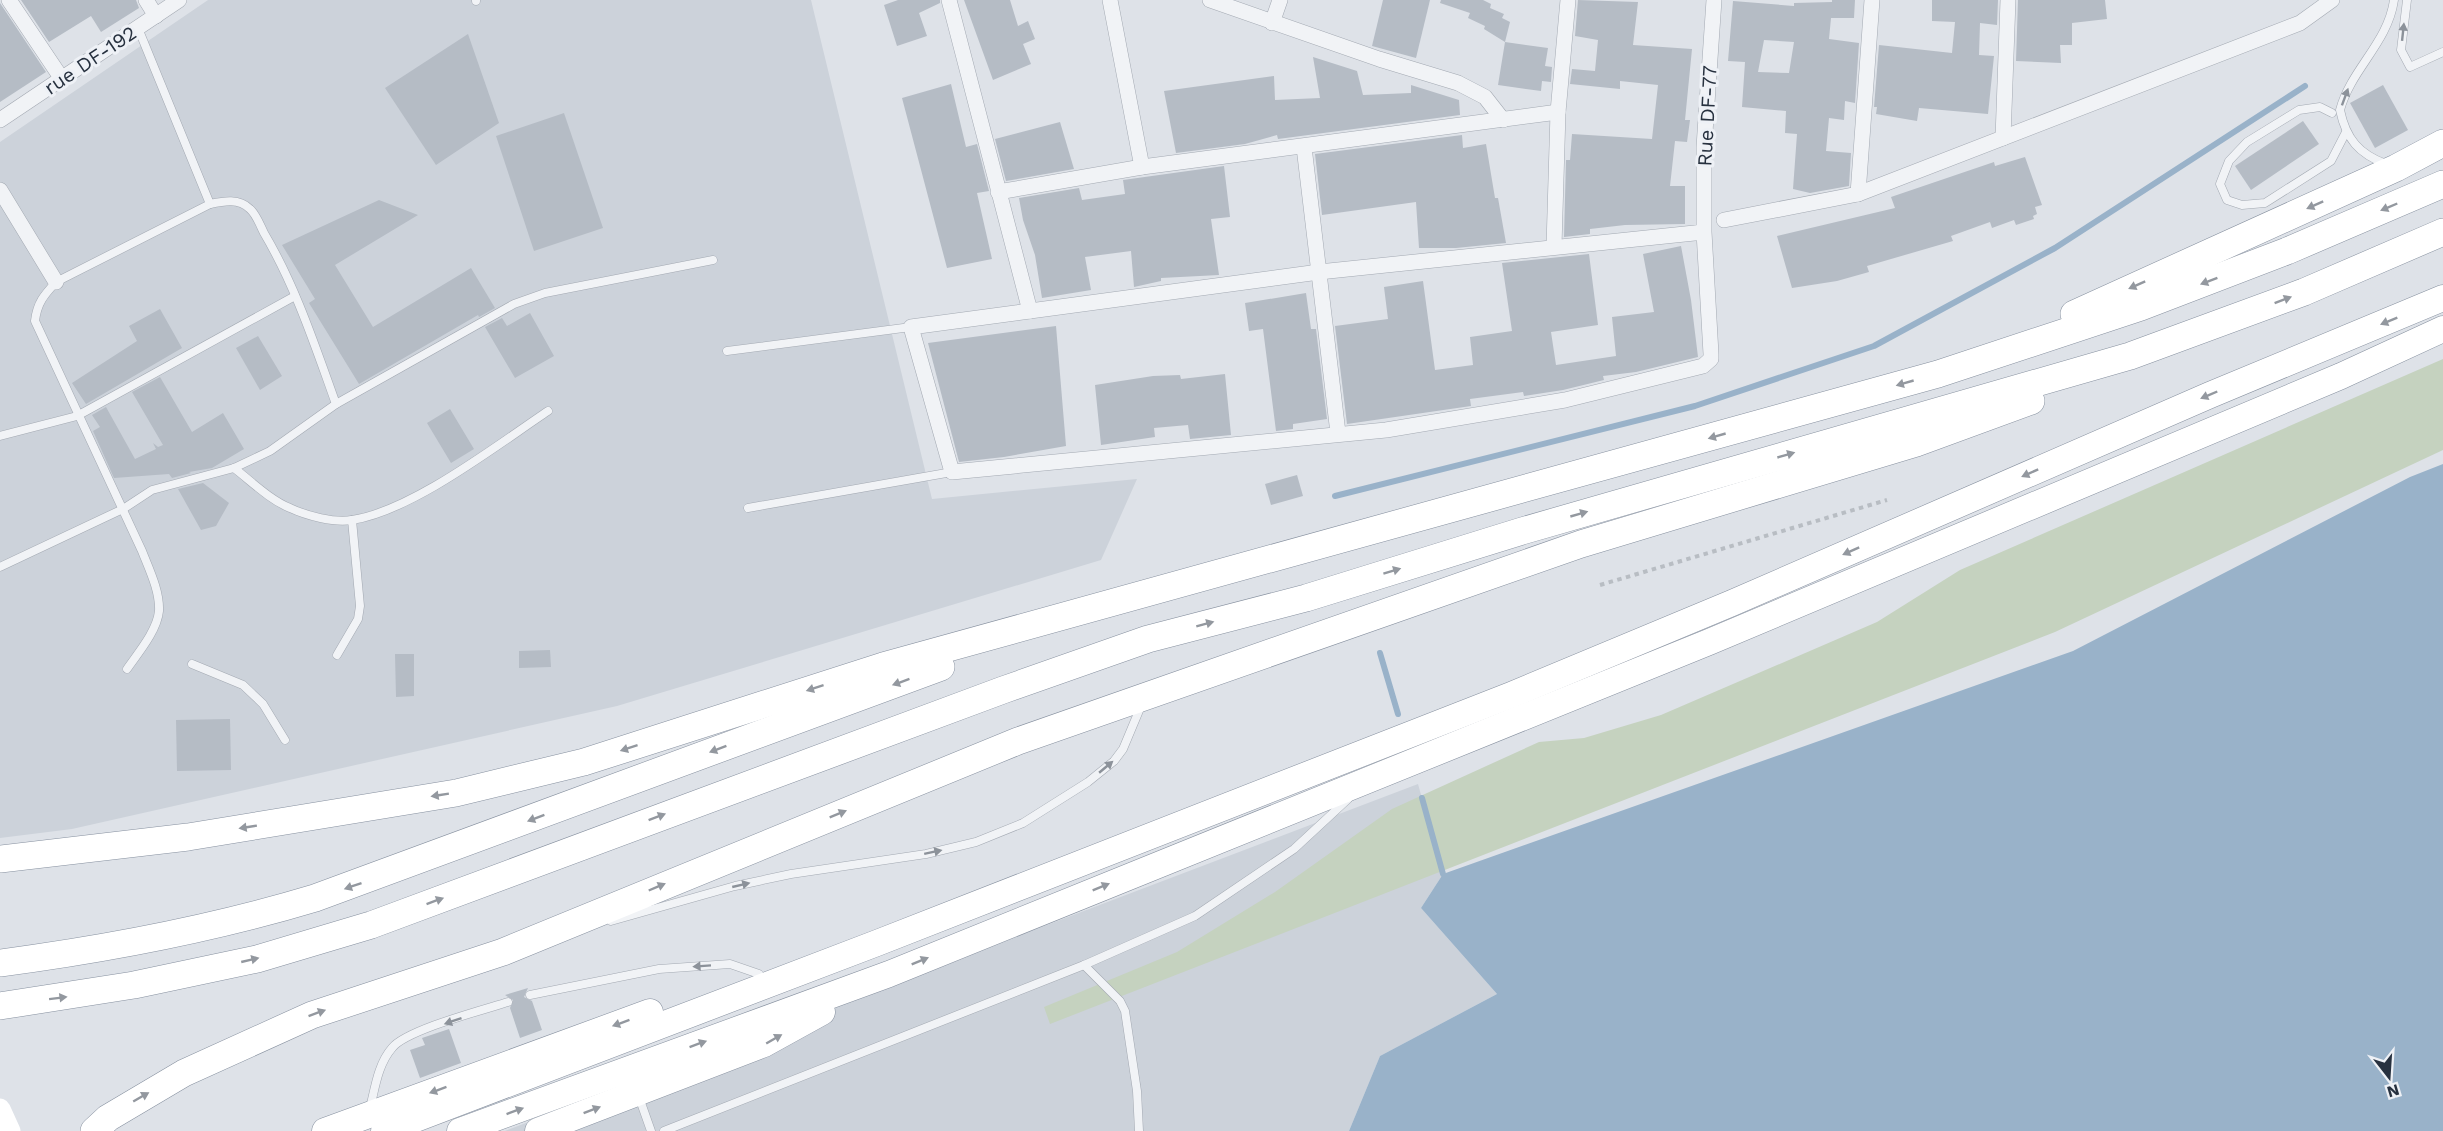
<svg xmlns="http://www.w3.org/2000/svg" width="2443" height="1131" font-family="'Work Sans',sans-serif">
  <rect width="100%" height="100%" fill="#dee2e8"/>
  <g fill="#ccd2da">
    <polygon points="208,0 811,0 932,499 1137,479 1101,560 617,706 72,829 0,838 0,142"/>
    <polygon points="1418,784 1443,874 1421,908 1497,994 1380,1056 1349,1131 505,1131"/>
  </g>
  <polygon fill="#c5d2bf" points="2443,359 2443,450 2055,632 1050,1024 1044,1007 1177,952 1275,892 1392,809 1539,742 1584,738 1661,715 1877,622 1960,570"/>
  <polygon fill="#99b2c9" points="2443,464 2443,1131 1349,1131 1380,1056 1497,994 1421,908 1443,874 2073,651 2410,477"/>
  <g fill="none" stroke-linecap="round" stroke-linejoin="round">
    <g stroke="#99b2c9" stroke-width="6">
      <polyline points="1335,496 1695,406 1874,346 2055,248 2305,86"/>
      <polyline points="1380,653 1398,714"/>
      <polyline points="1422,798 1443,874"/>
    </g>
  </g>
  <g fill="#b5bcc5" fill-rule="evenodd">
    <polygon points="21,0 136,0 139,8 101,32 91,16 49,42"/>
    <polygon points="898,0 940,0 940,3 919,13 927,36 897,46 884,5"/>
    <polygon points="964,0 1010,0 1018,26 1028,21 1035,39 1023,44 1031,64 993,80"/>
    <polygon points="1383,0 1430,0 1416,58 1372,46"/>
    <polygon points="1441,0 1483,0 1491,4 1490,8 1504,14 1502,18 1510,22 1505,42 1484,29 1485,26 1468,18 1470,13 1440,3"/>
    <polygon points="1578,0 1638,2 1633,45 1692,49 1685,120 1690,120 1687,142 1675,141 1670,186 1685,186 1685,224 1625,225 1590,229 1590,234 1564,237 1566,160 1570,160 1572,134 1652,139 1658,85 1620,81 1620,89 1570,84 1572,69 1595,71 1598,40 1575,36"/>
    <path d="M1832 0H1855L1854 18H1831L1829 39 1859 43 1855 103 1845 101 1844 120 1829 118 1826 151 1851 153 1849 186 1810 193 1793 189 1797 134 1785 133 1786 111 1742 107 1745 62 1728 61 1733 1 1794 6V3L1832 2ZM1764 40 1794 42 1789 73 1758 72Z"/>
    <polygon points="1932,0 1998,0 1997,25 1980,23 1979,55 1994,56 1988,114 1919,108 1917,121 1876,114 1877,107 1874,107 1879,45 1952,53 1955,22 1932,21"/>
    <polygon points="2018,0 2105,0 2107,19 2072,23 2072,45 2060,45 2061,63 2016,61"/>
    <polygon points="0,3 46,72 0,102"/>
    <polygon points="468,34 499,123 436,165 385,88"/>
    <polygon points="1505,42 1548,48 1545,66 1552,67 1551,82 1542,81 1541,91 1498,85"/>
    <polygon points="1313,57 1357,71 1363,95 1411,93 1411,85 1459,100 1460,115 1278,139 1277,135 1245,144 1176,153 1164,91 1274,76 1275,100 1320,98"/>
    <polygon points="951,84 966,147 977,144 989,191 977,193 992,259 947,268 902,98"/>
    <polygon points="2383,85 2408,130 2375,148 2350,103"/>
    <polygon points="564,113 603,228 534,251 496,136"/>
    <polygon points="2303,121 2319,144 2251,190 2235,166"/>
    <polygon points="1060,122 1074,169 1006,181 995,139"/>
    <polygon points="1462,135 1463,148 1486,144 1495,198 1498,198 1506,243 1456,248 1419,248 1416,202 1322,215 1315,154"/>
    <polygon points="2025,157 2042,205 2035,207 2037,214 2033,216 2034,219 2016,225 2014,220 1992,228 1990,222 1951,236 1953,241 1867,266 1869,272 1837,281 1792,288 1777,236 1895,208 1891,197 1994,162 1995,166"/>
    <polygon points="1224,166 1230,217 1211,219 1219,275 1161,278 1161,281 1134,287 1131,251 1085,257 1091,290 1042,298 1035,255 1023,220 1019,198 1079,188 1082,200 1125,194 1123,180"/>
    <polygon points="379,200 418,215 335,265 373,327 471,268 495,308 479,317 478,315 359,384 309,303 315,299 282,245"/>
    <polygon points="1681,246 1691,300 1698,357 1636,372 1603,376 1604,380 1563,390 1524,396 1523,392 1470,399 1471,406 1347,424 1335,326 1388,319 1384,287 1423,281 1435,370 1473,365 1470,337 1512,331 1502,263 1589,254 1598,325 1551,332 1556,365 1616,356 1612,317 1654,312 1643,254"/>
    <polygon points="1306,293 1311,329 1316,329 1327,419 1293,424 1293,429 1276,431 1263,329 1249,331 1245,303"/>
    <polygon points="160,309 182,348 86,404 72,383 137,341 129,326"/>
    <polygon points="530,313 554,356 515,378 485,327 502,318 507,326"/>
    <polygon points="1056,326 1066,446 1004,457 959,462 928,343"/>
    <polygon points="258,336 282,376 260,390 236,348"/>
    <polygon points="1225,374 1231,435 1190,439 1188,425 1154,428 1155,437 1101,445 1095,385 1153,376 1180,375 1181,379"/>
    <polygon points="160,377 192,432 223,413 244,449 212,468 189,472 191,473 172,478 169,474 114,478 93,431 100,427 92,415 106,407 135,459 156,449 153,443 158,447 163,445 132,392"/>
    <polygon points="450,409 474,449 451,463 427,423"/>
    <polygon points="1297,475 1303,496 1271,505 1265,484"/>
    <polygon points="203,483 229,503 216,526 201,530 178,489"/>
    <polygon points="550,650 551,667 519,668 519,651"/>
    <polygon points="395,654 414,654 414,696 396,697"/>
    <polygon points="230,719 231,770 177,771 176,720"/>
    <polygon points="528,988 524,997 532,1001 542,1030 520,1038 510,1008 513,1000 505,995"/>
    <polygon points="449,1029 461,1063 420,1078 410,1050 425,1045 422,1038"/>
  </g>
  <g fill="none" stroke-linecap="round" stroke-linejoin="round">
    <g stroke="#a3a9b2" stroke-width="9">
      <g id="service">
        <polyline points="476,0 476,1"/>
        <polyline points="2407,0 2401,50 2410,67 2443,52"/>
        <path d="M138 28 210 204C224 201 239 198 250 209 256 214 260 225 264 233 296 287 315 346 336 404"/>
        <polyline points="2332,113 2320,107 2299,110 2247,142 2229,161 2220,184 2227,200 2242,205 2265,203 2331,161 2346,132"/>
        <path d="M2386 164C2359 154 2346 139 2340 110 2351 69 2388 43 2394 0"/>
        <polyline points="727,351 911,327"/>
        <polyline points="0,436 77,416 295,296"/>
        <path d="M234 468C251 481 270 500 290 508 307 516 334 523 352 520 412 511 497 445 548 411"/>
        <polyline points="748,508 952,472"/>
        <polyline points="0,567 123,509 152,490 234,468 270,451 336,404 514,304 545,293 713,260"/>
        <polyline points="337,655 358,619 360,606 352,520"/>
        <polyline points="192,664 243,685 263,704 285,740"/>
        <path d="M127 669C138 653 157 631 159 611 160 591 149 569 142 551L35 321C37 303 44 295 56 282L210 204"/>
        <polyline points="611,921 735,886 791,874 926,854 976,842 1023,823 1088,782 1114,761 1123,749 1141,706"/>
        <polyline points="1084,965 1120,1001 1125,1011 1137,1091 1139,1131"/>
        <polyline points="530,995 659,969 730,964 759,974"/>
        <polyline points="639,1097 651,1131"/>
        <path d="M370 1108C375 1088 378 1064 392 1048 406 1030 483 1010 508 1002"/>
        <polyline points="664,1131 1084,965 1195,916 1294,849 1348,799"/>
      </g>
    </g>
    <g stroke="#a3a9b2" stroke-width="16">
      <g id="minor">
        <polyline points="9,0 62,79"/>
        <polyline points="146,0 156,16"/>
        <polyline points="949,0 1030,311"/>
        <polyline points="1110,0 1142,167"/>
        <polyline points="1210,0 1379,59 1458,83 1485,97 1503,120"/>
        <polyline points="1272,23 1280,0"/>
        <polyline points="0,120 179,0"/>
        <polyline points="2003,138 2008,0"/>
        <polyline points="1304,147 1338,433"/>
        <polyline points="0,190 56,282"/>
        <polyline points="998,192 1142,167 1558,112"/>
        <polyline points="1858,194 1872,0"/>
        <polyline points="1724,220 1858,194 2300,23 2332,0"/>
        <polyline points="1704,232 1319,272 911,327 952,472 1386,430 1565,400 1703,366 1711,359 1711,354 1704,232 1704,147 1714,0"/>
        <polyline points="1554,246 1558,112 1568,0"/>
      </g>
    </g>
    <g stroke="#86909f" stroke-width="27">
      <g id="trunk">
        <polyline points="325,1131 650,1012"/>
        <polyline points="384,1131 877,943 1511,695 1732,603 2210,395 2443,298"/>
        <polyline points="460,1131 889,974 1709,642 2341,376 2443,329"/>
        <polyline points="538,1131 764,1044 822,1012"/>
      </g>
    </g>
    <g stroke="#86909f" stroke-width="28">
      <g id="motorway">
        <polyline points="2074,314 2396,168 2443,143"/>
        <polyline points="0,859 188,837 456,793 584,762 883,666 1938,374 2141,307 2287,251 2443,184"/>
        <path d="M0 963C106 949 212 929 315 898L941 667"/>
        <polyline points="0,1006 134,985 257,959 371,925 1003,690 1148,639 1306,598 1522,531 2130,356 2304,292 2443,232"/>
        <polyline points="94,1131 108,1118 184,1073 312,1015 503,952 1018,741 1581,544 1916,443 2031,401"/>
      </g>
    </g>
    <polyline stroke="#b8bdc3" stroke-width="4" stroke-dasharray="4.5 4.5" stroke-linecap="butt" points="1600,585 1887,500"/>
    <use href="#service" stroke="#f1f3f6" stroke-width="8"/>
    <use href="#minor" stroke="#f1f3f6" stroke-width="15"/>
    <polyline stroke="#fff" stroke-width="21" points="0,1109 10,1131"/>
    <use href="#trunk" stroke="#fff" stroke-width="26"/>
    <use href="#motorway" stroke="#fff" stroke-width="27"/>
  </g>
  <defs><path id="oneway-solid" d="M-6-.8H1V-3.2L6.5 0L1 3.2V.8H-6Z" transform="scale(1.5)"/></defs>
  <g fill="#8c929a">
    <use href="#oneway-solid" transform="translate(2403 32) rotate(-84)"/>
    <use href="#oneway-solid" transform="translate(2345 97) rotate(-70)"/>
    <use href="#oneway-solid" transform="translate(1106 767) rotate(-40)"/>
    <use href="#oneway-solid" transform="translate(933 852) rotate(-12)"/>
    <use href="#oneway-solid" transform="translate(741 885) rotate(-13)"/>
    <use href="#oneway-solid" transform="translate(702 966) rotate(176)"/>
    <use href="#oneway-solid" transform="translate(453 1021) rotate(161)"/>
  </g>
  <g fill="#93989f">
    <use href="#oneway-solid" transform="translate(2315 205) rotate(156)"/>
    <use href="#oneway-solid" transform="translate(2389 207) rotate(157)"/>
    <use href="#oneway-solid" transform="translate(2209 281) rotate(159)"/>
    <use href="#oneway-solid" transform="translate(2137 285) rotate(156)"/>
    <use href="#oneway-solid" transform="translate(2283 300) rotate(-21)"/>
    <use href="#oneway-solid" transform="translate(2389 321) rotate(158)"/>
    <use href="#oneway-solid" transform="translate(1905 383) rotate(164)"/>
    <use href="#oneway-solid" transform="translate(2209 395) rotate(157)"/>
    <use href="#oneway-solid" transform="translate(1717 436) rotate(164)"/>
    <use href="#oneway-solid" transform="translate(1786 455) rotate(-16)"/>
    <use href="#oneway-solid" transform="translate(2030 473) rotate(156)"/>
    <use href="#oneway-solid" transform="translate(1579 514) rotate(-16)"/>
    <use href="#oneway-solid" transform="translate(1851 551) rotate(156)"/>
    <use href="#oneway-solid" transform="translate(1392 571) rotate(-17)"/>
    <use href="#oneway-solid" transform="translate(1205 624) rotate(-15)"/>
    <use href="#oneway-solid" transform="translate(901 682) rotate(160)"/>
    <use href="#oneway-solid" transform="translate(815 688) rotate(162)"/>
    <use href="#oneway-solid" transform="translate(629 748) rotate(162)"/>
    <use href="#oneway-solid" transform="translate(718 749) rotate(159)"/>
    <use href="#oneway-solid" transform="translate(440 795) rotate(171)"/>
    <use href="#oneway-solid" transform="translate(838 814) rotate(-22)"/>
    <use href="#oneway-solid" transform="translate(657 817) rotate(-21)"/>
    <use href="#oneway-solid" transform="translate(536 818) rotate(159)"/>
    <use href="#oneway-solid" transform="translate(248 827) rotate(171)"/>
    <use href="#oneway-solid" transform="translate(353 886) rotate(161)"/>
    <use href="#oneway-solid" transform="translate(657 887) rotate(-23)"/>
    <use href="#oneway-solid" transform="translate(1101 887) rotate(-22)"/>
    <use href="#oneway-solid" transform="translate(435 901) rotate(-20)"/>
    <use href="#oneway-solid" transform="translate(250 960) rotate(-13)"/>
    <use href="#oneway-solid" transform="translate(920 961) rotate(-22)"/>
    <use href="#oneway-solid" transform="translate(58 998) rotate(-7)"/>
    <use href="#oneway-solid" transform="translate(317 1013) rotate(-20)"/>
    <use href="#oneway-solid" transform="translate(621 1023) rotate(160)"/>
    <use href="#oneway-solid" transform="translate(774 1039) rotate(-30)"/>
    <use href="#oneway-solid" transform="translate(698 1044) rotate(-20)"/>
    <use href="#oneway-solid" transform="translate(438 1090) rotate(160)"/>
    <use href="#oneway-solid" transform="translate(141 1097) rotate(-30)"/>
    <use href="#oneway-solid" transform="translate(592 1110) rotate(-21)"/>
    <use href="#oneway-solid" transform="translate(515 1111) rotate(-20)"/>
  </g>
  <g text-anchor="middle" dominant-baseline="central" stroke-width="6" stroke-linejoin="round" paint-order="stroke">
    <g font-size="20" fill="#27313f" stroke="#eef1f6">
      <text transform="translate(90 60) rotate(-34)">rue DF-192</text>
      <text transform="translate(1707 116) rotate(-87)">Rue DF-77</text>
    </g>
  </g>
  <g transform="translate(2389 1077) rotate(163)" stroke="#eef1f6" stroke-width="4.5" paint-order="stroke">
  <path d="M0-4.5L10 22L0 15L-10 22Z" fill="#27313f"/>
  <text y="-9" font-size="16" font-weight="bold" text-anchor="middle" fill="#27313f">N</text>
  </g>
</svg>
